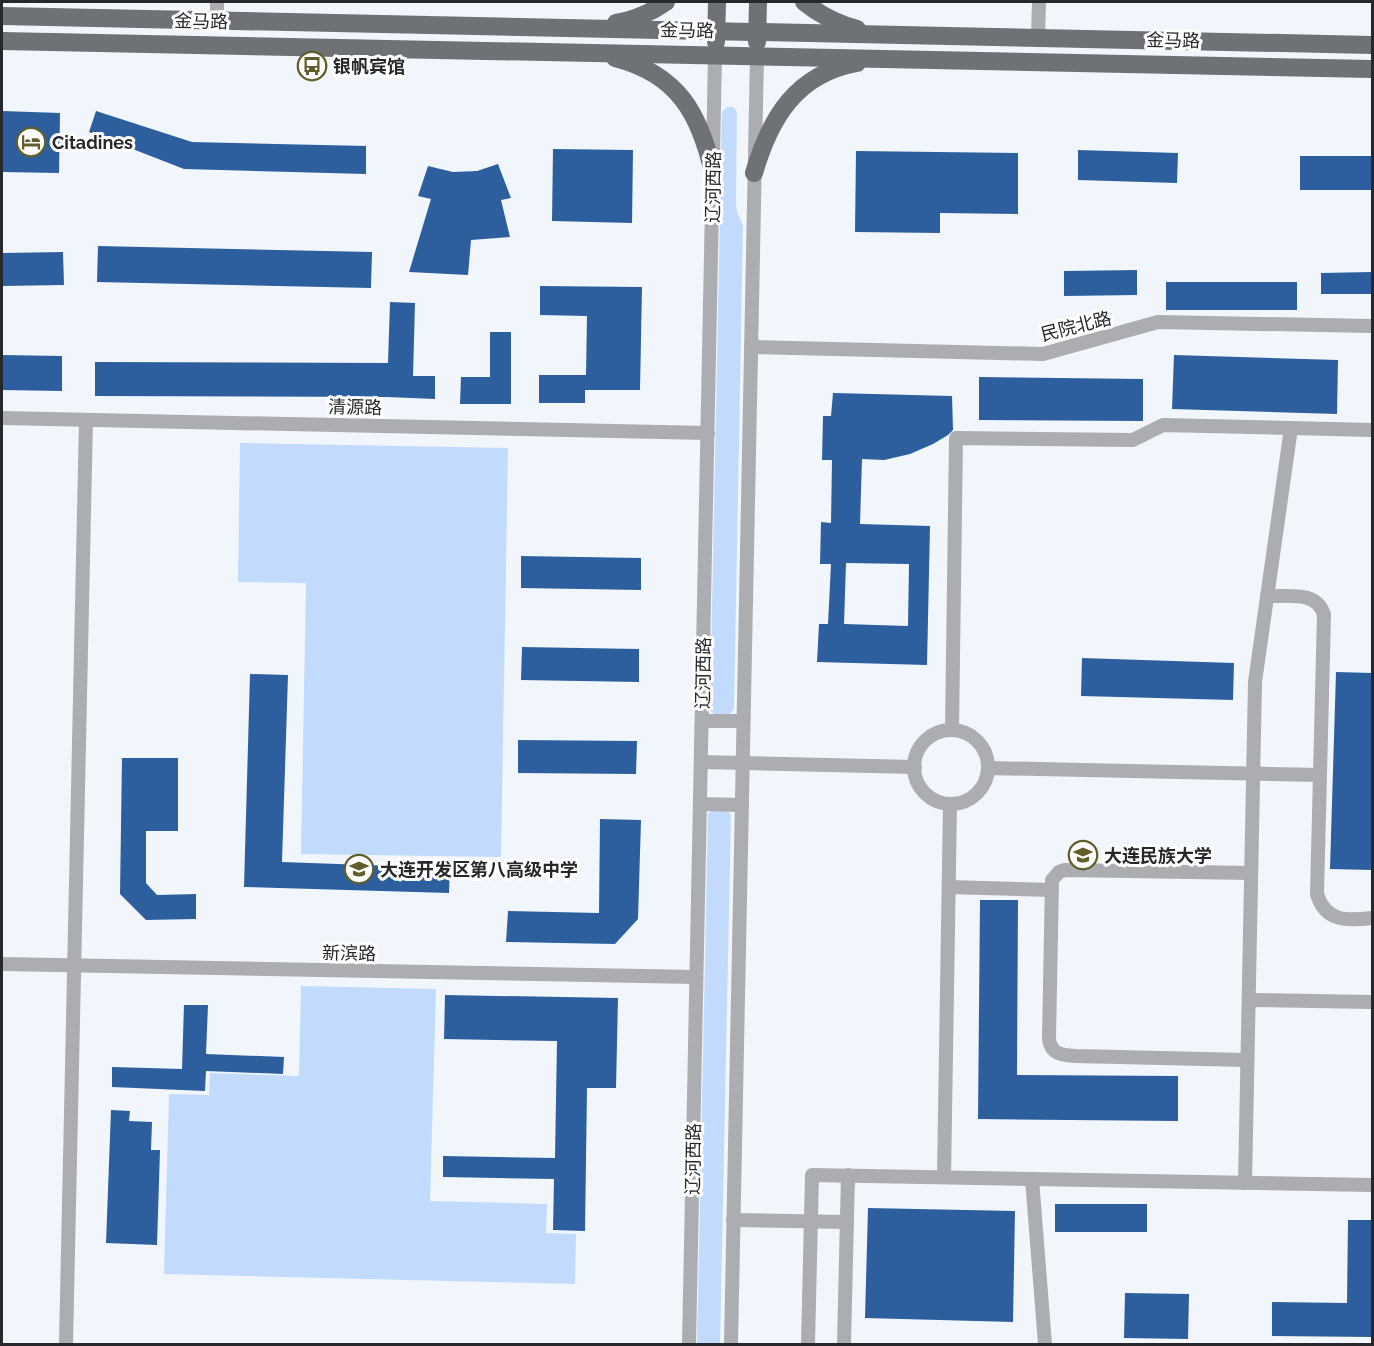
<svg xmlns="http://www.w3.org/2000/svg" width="1374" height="1346" font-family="Raleway,'Noto Sans SC',sans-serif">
  <rect width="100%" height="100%" fill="#f1f6fc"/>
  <g fill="#c2dbfd">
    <polygon points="727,107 733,107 737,112 736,201 737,212 743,225 734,709 727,718 718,718 710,710 722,112"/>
    <polygon points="240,443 508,448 501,857 301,854 306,583 238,582"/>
    <polygon points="715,808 725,808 731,815 720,1344 697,1344 708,814"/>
    <polygon points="301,986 436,989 430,1201 547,1204 546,1233 576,1234 575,1284 164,1274 169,1094 209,1095 210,1073 299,1076"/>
  </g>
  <g fill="#2d5f9e" fill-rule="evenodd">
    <polygon points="2,111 60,113 59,173 2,172"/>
    <polygon points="96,111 192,142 366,146 366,174 184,169 89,132"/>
    <polygon points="553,149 633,150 632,223 552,221"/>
    <polygon points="1078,150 1178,153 1177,183 1078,180"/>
    <polygon points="856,151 1018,153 1018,214 940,213 940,233 855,232"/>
    <rect x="1300" y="156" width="72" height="34"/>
    <polygon points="498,164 511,198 501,200 510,237 471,240 468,275 409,272 431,199 418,196 428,166 453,172 477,171"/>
    <polygon points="98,246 372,252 371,288 97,282"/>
    <polygon points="63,252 64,285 2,286 2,253"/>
    <polygon points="1137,270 1137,295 1064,296 1064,271"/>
    <polygon points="1372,272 1372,294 1321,294 1321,273"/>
    <rect x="1166" y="282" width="131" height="28"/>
    <polygon points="540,286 642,287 640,390 585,390 585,403 539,403 539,375 586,375 587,316 540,315"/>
    <polygon points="390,302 415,303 413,376 435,376 435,399 387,397 95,396 95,362 388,363"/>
    <polygon points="490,332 511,332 511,404 460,404 461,377 490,377"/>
    <polygon points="2,355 62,356 62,391 2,390"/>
    <polygon points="1174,355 1338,360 1337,414 1172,409"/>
    <polygon points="979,377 1143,379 1143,421 979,420"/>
    <path d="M833 393 952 396 953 430 948 435 933 444 910 454 884 460 862 459 860 524 930 526 927 665 817 662 819 624H828L831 564H820L821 522 831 523 832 460H822L823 416H831ZM846 563 909 564 908 626 844 624Z"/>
    <polygon points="521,556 641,558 641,590 521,588"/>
    <polygon points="522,647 639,649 639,682 521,680"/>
    <polygon points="1082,658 1234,663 1233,700 1081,696"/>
    <polygon points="1336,672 1372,673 1372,870 1330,869"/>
    <polygon points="250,674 288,675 282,862 450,868 449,893 244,887"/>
    <polygon points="518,740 637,741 636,774 518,773"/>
    <polygon points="122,758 178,758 178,831 146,831 146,883 157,895 196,894 196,919 146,920 120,894"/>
    <polygon points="600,819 641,820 638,919 615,944 506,942 508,911 599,913"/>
    <polygon points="980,900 1018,900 1017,1075 1178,1076 1178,1121 978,1119"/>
    <polygon points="445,995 618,998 616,1088 587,1088 585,1231 553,1230 554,1179 443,1177 443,1156 555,1158 557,1041 444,1039"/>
    <polygon points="184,1005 208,1005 206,1054 284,1057 283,1074 206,1071 205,1091 112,1087 112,1067 182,1069"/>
    <polygon points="111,1110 130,1111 129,1121 152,1122 151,1150 160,1150 157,1245 106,1243"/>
    <rect x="1055" y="1204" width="92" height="28"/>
    <polygon points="868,1208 1015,1211 1013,1322 865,1318"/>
    <polygon points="1348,1220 1372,1220 1372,1337 1272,1336 1272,1302 1347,1303"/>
    <polygon points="1125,1293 1189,1294 1188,1339 1124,1338"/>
  </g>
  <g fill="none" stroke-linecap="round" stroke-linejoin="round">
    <g stroke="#abadb0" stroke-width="14">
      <polyline points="217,21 217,2"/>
      <polyline points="1038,38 1039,2"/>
      <polyline points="751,347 1043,354 1158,322 1372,326"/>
      <polyline points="2,418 708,433"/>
      <path d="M1267 596C1288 597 1317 590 1324 615L1317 894C1325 922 1348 921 1372 918"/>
      <polyline points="702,721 743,721"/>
      <polyline points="952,730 956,438 1133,440 1163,425 1372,430"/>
      <circle cx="951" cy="767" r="37"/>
      <polyline points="701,762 915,767"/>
      <polyline points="988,768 1320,775"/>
      <polyline points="700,804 742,805"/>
      <polyline points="949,887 1052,890"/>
      <polyline points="2,964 696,977"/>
      <polyline points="1249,1000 1372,1002"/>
      <path d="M1247 1060 1075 1056C1061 1055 1051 1054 1049 1039L1052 880 1059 872 1065 870 1251 873"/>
      <polyline points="944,1177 950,804"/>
      <polyline points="1032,1179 1045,1344"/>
      <polyline points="1245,1183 1255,682 1291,428"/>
      <polyline points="733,1220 847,1222"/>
      <polyline points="66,1344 86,420"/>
      <polyline points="689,1344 715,56"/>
      <polyline points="731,1344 757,56"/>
      <polyline points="808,1344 812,1175 1372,1185"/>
      <polyline points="844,1344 848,1175"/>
    </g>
    <g stroke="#6e7176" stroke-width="18">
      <path d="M804 2C820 15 838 24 857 29"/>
      <polyline points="2,16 1372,45"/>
      <path d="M616 23C634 20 652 12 666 2"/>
      <polyline points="2,41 1372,69"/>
      <polyline points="716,42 717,2"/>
      <polyline points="757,42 758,2"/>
      <path d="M615 58C678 74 700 114 713 173"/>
      <path d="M754 173C770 118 796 74 857 63"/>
    </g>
  </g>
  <defs>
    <g id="bus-ring" transform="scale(1.5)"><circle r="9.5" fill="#fff" stroke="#625e2b" stroke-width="1.5"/><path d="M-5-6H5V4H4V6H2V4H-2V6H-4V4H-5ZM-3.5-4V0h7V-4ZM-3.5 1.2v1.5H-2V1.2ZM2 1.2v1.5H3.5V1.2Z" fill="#625e2b"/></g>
    <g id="hotel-ring" transform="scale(1.5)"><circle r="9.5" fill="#fff" stroke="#625e2b" stroke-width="1.5"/><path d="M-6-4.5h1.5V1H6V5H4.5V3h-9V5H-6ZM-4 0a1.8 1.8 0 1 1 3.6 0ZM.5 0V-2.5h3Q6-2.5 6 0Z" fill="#625e2b"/></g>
    <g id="university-ring" transform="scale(1.5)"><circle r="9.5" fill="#fff" stroke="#625e2b" stroke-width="1.5"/><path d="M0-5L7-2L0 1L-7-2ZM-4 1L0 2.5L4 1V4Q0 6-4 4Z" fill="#625e2b"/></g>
    <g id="school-ring" transform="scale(1.5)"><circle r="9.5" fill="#fff" stroke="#625e2b" stroke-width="1.5"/><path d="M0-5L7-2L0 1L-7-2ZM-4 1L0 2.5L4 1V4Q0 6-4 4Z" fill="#625e2b"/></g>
  </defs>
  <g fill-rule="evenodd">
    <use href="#bus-ring" x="312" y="66"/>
    <use href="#hotel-ring" x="31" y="142"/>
    <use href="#university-ring" x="1083" y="855"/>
    <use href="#school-ring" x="359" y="869"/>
  </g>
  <g text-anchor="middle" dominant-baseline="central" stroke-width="6" stroke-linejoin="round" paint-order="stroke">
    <g font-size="18" fill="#26282b" stroke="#fff">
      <text transform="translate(201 21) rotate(1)">金马路</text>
      <text transform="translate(687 30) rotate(1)">金马路</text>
      <text transform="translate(1173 40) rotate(1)">金马路</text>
      <text transform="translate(713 187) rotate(-89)">辽河西路</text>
      <text transform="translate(1076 326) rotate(-14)">民院北路</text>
      <text transform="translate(355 407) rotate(1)">清源路</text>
      <text transform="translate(703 673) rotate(-89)">辽河西路</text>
      <text transform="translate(349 953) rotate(1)">新滨路</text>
      <text transform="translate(693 1159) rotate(-89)">辽河西路</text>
    </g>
    <g font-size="18" font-weight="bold" fill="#26282b" stroke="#fff" text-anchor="start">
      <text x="333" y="66">银帆宾馆</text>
      <text x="52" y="142">Citadines</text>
      <text x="1104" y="855">大连民族大学</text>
      <text x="380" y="869">大连开发区第八高级中学</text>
    </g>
  </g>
  <rect width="1374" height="1346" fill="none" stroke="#26282b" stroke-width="6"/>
</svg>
